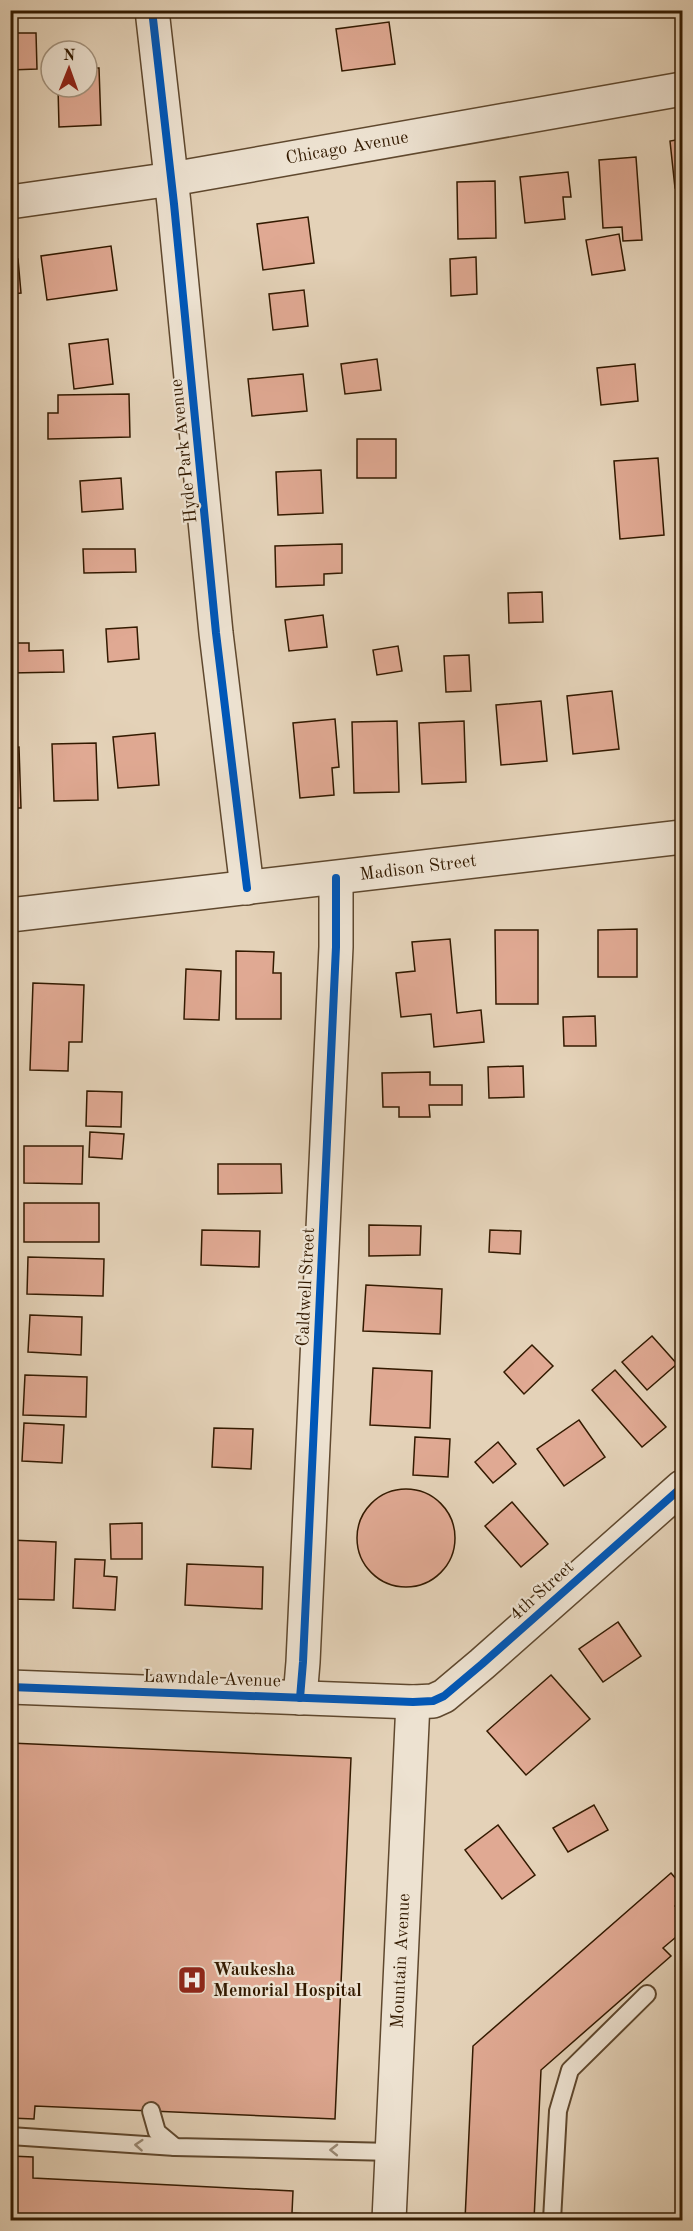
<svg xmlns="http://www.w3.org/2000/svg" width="693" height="2231" font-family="'Old Standard TT',serif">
  <rect width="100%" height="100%" fill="#e4d2b8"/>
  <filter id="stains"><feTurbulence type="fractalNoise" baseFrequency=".00333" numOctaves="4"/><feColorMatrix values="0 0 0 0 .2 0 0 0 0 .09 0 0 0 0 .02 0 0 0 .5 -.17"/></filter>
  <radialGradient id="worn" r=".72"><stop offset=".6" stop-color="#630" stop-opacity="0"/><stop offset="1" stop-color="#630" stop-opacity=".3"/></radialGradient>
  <g fill="#e0a993" stroke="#331a00" stroke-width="1.5">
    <polygon points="389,22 395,64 342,71 336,29"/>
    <polygon points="10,33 36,33 37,69 10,70"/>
    <polygon points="87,68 99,68 101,125 59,127 58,87 87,87"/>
    <polygon points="682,139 682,187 675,188 670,141"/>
    <polygon points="636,157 642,240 623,241 622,227 603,228 599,160"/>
    <polygon points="568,172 571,197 563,197 565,219 525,223 520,177"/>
    <polygon points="495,181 496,238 458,239 457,182"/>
    <polygon points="308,217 314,263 263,270 257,224"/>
    <polygon points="619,234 625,270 592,275 586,240"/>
    <polygon points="111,246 117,290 47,300 41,256"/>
    <polygon points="476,257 477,294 451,296 450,259"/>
    <polygon points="10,259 18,259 21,293 10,294"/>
    <polygon points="304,290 308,326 273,330 269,294"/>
    <polygon points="108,339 113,384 74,389 69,344"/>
    <polygon points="377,359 381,390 345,394 341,364"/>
    <polygon points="635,364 638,401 601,405 597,368"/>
    <polygon points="303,374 307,411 252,416 248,379"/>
    <polygon points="129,394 130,437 48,439 48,413 58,413 58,395"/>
    <rect x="357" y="439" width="39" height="39"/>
    <polygon points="658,458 664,535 620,539 614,461"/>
    <polygon points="321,470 323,513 278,515 276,472"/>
    <polygon points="121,478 123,509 82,512 80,481"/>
    <polygon points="342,544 342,573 324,574 324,585 276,587 275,546"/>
    <polygon points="83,549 135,549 136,572 84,573"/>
    <polygon points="542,592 543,622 509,623 508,593"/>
    <polygon points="323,615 327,647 289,651 285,620"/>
    <polygon points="137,627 139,659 108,662 106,629"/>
    <polygon points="10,643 29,643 29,651 63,650 64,672 10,673"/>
    <polygon points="398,646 402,671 377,675 373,650"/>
    <polygon points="469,655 471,691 446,692 444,656"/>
    <polygon points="612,691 619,749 573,754 567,696"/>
    <polygon points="541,701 547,761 501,765 496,705"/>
    <polygon points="335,719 339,767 332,768 334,795 300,798 293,723"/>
    <polygon points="397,721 399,792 354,793 352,722"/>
    <polygon points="464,721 466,782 422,784 419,723"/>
    <polygon points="155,733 159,785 118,788 113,737"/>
    <polygon points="96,743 98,800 54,801 52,744"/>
    <polygon points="19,747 21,808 10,808 10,748"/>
    <polygon points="637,929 637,977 598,977 598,930"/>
    <polygon points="495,930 538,930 538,1004 496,1004"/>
    <polygon points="450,939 457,1013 481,1010 484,1042 434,1047 431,1014 401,1017 396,973 415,971 412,942"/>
    <polygon points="236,951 274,952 273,973 281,973 281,1019 236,1019"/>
    <polygon points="186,969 221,971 219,1020 184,1019"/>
    <polygon points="33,983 84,985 82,1042 69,1042 68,1071 30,1070"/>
    <polygon points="595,1016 596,1046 564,1046 563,1017"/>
    <polygon points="523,1066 524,1097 489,1098 488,1067"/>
    <polygon points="430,1072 430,1085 462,1085 462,1105 429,1105 430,1117 399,1117 399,1107 383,1107 382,1073"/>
    <polygon points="87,1091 122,1092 121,1127 86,1126"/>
    <polygon points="90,1132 124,1134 122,1159 89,1157"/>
    <polygon points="24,1146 83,1146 82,1184 24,1183"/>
    <polygon points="218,1164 281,1164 282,1193 218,1194"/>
    <rect x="24" y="1203" width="75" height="39"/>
    <polygon points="369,1225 421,1226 420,1255 369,1256"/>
    <polygon points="202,1230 260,1231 259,1267 201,1265"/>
    <polygon points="490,1230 521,1231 520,1254 489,1252"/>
    <polygon points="28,1257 104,1259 103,1296 27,1294"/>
    <polygon points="366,1285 442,1289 440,1334 363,1331"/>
    <polygon points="30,1315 82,1317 81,1355 28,1352"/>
    <polygon points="652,1336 677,1364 647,1390 622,1362"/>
    <polygon points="532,1345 553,1366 524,1394 504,1372"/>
    <polygon points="373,1368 432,1371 430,1428 370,1425"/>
    <polygon points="615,1370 666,1427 642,1447 592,1390"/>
    <polygon points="25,1375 87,1377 86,1417 23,1415"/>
    <polygon points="579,1420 605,1457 564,1486 537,1449"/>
    <polygon points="24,1423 64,1425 62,1463 22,1461"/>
    <polygon points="214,1428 253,1429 251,1469 212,1467"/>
    <polygon points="415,1437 450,1439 448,1477 413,1475"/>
    <polygon points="498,1442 516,1464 493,1483 475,1462"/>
    <circle cx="406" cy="1538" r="49"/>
    <polygon points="512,1502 548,1544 521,1567 485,1526"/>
    <polygon points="142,1523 142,1559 111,1559 110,1524"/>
    <polygon points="10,1540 56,1542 54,1600 10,1599"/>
    <polygon points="75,1559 105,1560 104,1576 117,1577 115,1610 73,1608"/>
    <polygon points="187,1564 263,1567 262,1609 185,1605"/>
    <polygon points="618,1622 641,1656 603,1682 579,1649"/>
    <polygon points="551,1675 590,1719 526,1775 487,1731"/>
    <polygon points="10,1743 351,1758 335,2119 35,2106 34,2119 10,2118"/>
    <polygon points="594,1805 608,1830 568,1852 553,1828"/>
    <polygon points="498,1825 535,1875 502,1899 465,1850"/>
    <polygon points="671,1873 682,1886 682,1899 675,1906 682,1914 682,1932 663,1948 671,1956 541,2070 534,2220 465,2220 473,2046"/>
    <polygon points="10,2156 33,2157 33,2178 293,2191 292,2213 305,2214 305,2220 10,2220"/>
  </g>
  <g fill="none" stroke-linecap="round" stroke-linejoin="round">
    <g stroke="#5f482e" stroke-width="20">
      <g id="service">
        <polyline points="151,2111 157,2132 175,2147"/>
        <polyline points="10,2136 175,2147 393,2152"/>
        <polyline points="552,2220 558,2111 570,2070 647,1994"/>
      </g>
    </g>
    <g stroke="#5f482e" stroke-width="36">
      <g id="minor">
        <polyline points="152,10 174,204 216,633 247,888"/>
        <polyline points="10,202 172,179 682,89"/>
        <polyline points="10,1687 413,1702 433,1701 444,1696 482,1664 682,1487"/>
        <polyline points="300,1698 303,1662 336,947 336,878"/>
        <polyline points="389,2220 413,1702"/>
      </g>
    </g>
    <g stroke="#5f482e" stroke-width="36">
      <polyline id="tertiary" points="10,915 682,837"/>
    </g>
    <use href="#service" stroke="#ede2d1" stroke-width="16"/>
    <use href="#minor" stroke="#ede2d1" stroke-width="33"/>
    <use href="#tertiary" stroke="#ede2d1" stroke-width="33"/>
    <g stroke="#ede2d1" stroke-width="11">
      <g id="cycleway">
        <polyline points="152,10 174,204 216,633 247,888"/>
        <polyline points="10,1687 413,1702 433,1701 444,1696 482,1664 682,1487"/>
        <polyline points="300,1698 303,1662 336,947 336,878"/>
      </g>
    </g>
    <use href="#cycleway" stroke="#0057b8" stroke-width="8"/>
  </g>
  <defs><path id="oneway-chevron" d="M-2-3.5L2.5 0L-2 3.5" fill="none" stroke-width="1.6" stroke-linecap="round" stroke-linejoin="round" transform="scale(1.5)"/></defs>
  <g stroke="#998873">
    <use href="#oneway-chevron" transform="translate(139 2145) rotate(-176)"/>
    <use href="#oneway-chevron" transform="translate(334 2150) rotate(-179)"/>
  </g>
  <defs>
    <g id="hospital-square" transform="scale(1.5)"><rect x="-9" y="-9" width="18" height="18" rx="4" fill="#8f2418" stroke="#ede2d1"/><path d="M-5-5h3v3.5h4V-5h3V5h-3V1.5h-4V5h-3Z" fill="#fff"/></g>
  </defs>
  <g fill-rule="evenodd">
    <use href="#hospital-square" x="192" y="1980"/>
  </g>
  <g text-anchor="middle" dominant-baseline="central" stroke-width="4.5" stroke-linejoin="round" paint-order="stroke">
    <g font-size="18" fill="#331a00" stroke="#ede2d1">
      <text transform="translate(347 148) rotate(-10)">Chicago Avenue</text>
      <text transform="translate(184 451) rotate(-96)">Hyde Park Avenue</text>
      <text transform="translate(418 868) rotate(-7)">Madison Street</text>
      <text transform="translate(306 1287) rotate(-87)">Caldwell Street</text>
      <text transform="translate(542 1591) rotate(-42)">4th Street</text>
      <text transform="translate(212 1679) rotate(2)">Lawndale Avenue</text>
      <text transform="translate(401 1961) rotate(-87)">Mountain Avenue</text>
    </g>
    <g font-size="18" font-weight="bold" fill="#331a00" stroke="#ede2d1" text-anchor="start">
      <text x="213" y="1970">Waukesha<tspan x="213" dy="21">Memorial Hospital</tspan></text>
    </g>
  </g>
  <rect width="693" height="2231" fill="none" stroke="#e4d2b8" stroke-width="36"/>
  <rect x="12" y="12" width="669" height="2207" fill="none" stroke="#331a00" stroke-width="3"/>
  <rect x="18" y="18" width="657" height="2195" fill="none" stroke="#331a00" stroke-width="1.5"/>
  <g transform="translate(69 69) rotate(1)"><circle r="28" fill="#ede2d1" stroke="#a3927d" stroke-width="1.5"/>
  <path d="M0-4.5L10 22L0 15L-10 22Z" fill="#8f2418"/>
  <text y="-9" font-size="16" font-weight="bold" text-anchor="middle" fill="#331a00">N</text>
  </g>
  <rect width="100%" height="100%" filter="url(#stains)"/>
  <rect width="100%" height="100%" fill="url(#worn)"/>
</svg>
